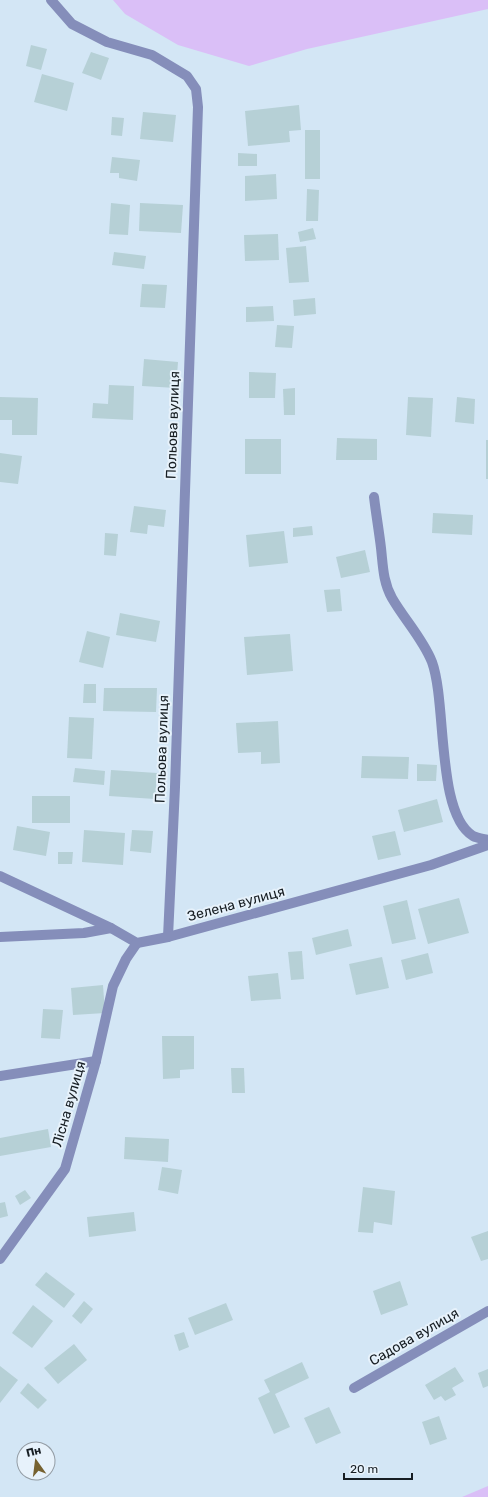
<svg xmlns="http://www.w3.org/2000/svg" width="488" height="1497" font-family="Rubik,sans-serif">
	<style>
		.green { fill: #dabff7 }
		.building { fill: #b6d0d6 }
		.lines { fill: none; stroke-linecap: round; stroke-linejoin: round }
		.service { stroke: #858eba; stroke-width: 10 }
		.minor { stroke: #858eba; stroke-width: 10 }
		.labels { text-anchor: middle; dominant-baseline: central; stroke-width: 4; stroke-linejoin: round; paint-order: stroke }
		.street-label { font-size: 14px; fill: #171e23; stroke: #e7f2fb }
	</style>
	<rect width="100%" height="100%" fill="#d3e6f5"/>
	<!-- green -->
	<g class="green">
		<path d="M113,0H488V9L307,49L249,66L178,45L125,14Z"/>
		<path d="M488,1486V1497H462Z"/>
	</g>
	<!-- building -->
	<g class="building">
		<path d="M31,45L47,49L41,70L26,66Z"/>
		<path d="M91,52L109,58L101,80L82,73Z"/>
		<path d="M42,74L74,83L67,111L34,102Z"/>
		<path d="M299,105L301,130L289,131L290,142L248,146L245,111Z"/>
		<path d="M143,112L176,115L173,142L140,139Z"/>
		<path d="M112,117L124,118L122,136L111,135Z"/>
		<rect x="305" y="130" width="15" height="49"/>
		<path d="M238,153L257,154V166H238Z"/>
		<path d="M112,157L140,160L137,181L119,178V173H110Z"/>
		<path d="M276,174L277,199L245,201V176Z"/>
		<path d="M307,189L319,190L318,221H306Z"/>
		<path d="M111,203L130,205L128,235L109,234Z"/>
		<path d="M140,203L183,205L181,233L139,231Z"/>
		<path d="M313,228L316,239L300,242L298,232Z"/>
		<path d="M278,234L279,260L245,261L244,235Z"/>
		<path d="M306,246L309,282L289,283L286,248Z"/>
		<path d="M114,252L146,256L144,269L112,265Z"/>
		<path d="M142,284L167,285L165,308L140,307Z"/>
		<path d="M315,298L316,314L294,316L293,300Z"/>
		<path d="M273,306L274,321L246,322V307Z"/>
		<path d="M277,325L294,326L292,348L275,347Z"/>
		<path d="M144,359L178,362L176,388L142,386Z"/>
		<path d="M249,372L276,373L275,398H249Z"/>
		<path d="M109,385L134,386L133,420L92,418L93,403L108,404Z"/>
		<path d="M295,388V415H284L283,389Z"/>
		<path d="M0,397L38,398L37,435H12V420H0Z"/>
		<path d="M408,397L433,398L431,437L406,435Z"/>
		<path d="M457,397L475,399L474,424L455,422Z"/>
		<path d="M337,438L377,439V460H336Z"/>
		<rect x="245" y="439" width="36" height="35"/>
		<rect x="486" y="440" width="2" height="39"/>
		<path d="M0,453L22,456L18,484L0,482Z"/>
		<path d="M134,506L166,510L164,527L148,525L147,534L130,532Z"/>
		<path d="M433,513L473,515L472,535L432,533Z"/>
		<path d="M312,526L313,535L293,537V528Z"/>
		<path d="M284,531L288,563L249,567L246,535Z"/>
		<path d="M105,533L118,534L116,556L104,555Z"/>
		<path d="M365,550L370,572L341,578L336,557Z"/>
		<path d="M340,589L342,611L327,612L324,590Z"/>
		<path d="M120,613L160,621L156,642L116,635Z"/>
		<path d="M87,631L110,637L103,668L79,662Z"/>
		<path d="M290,634L293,671L247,675L244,637Z"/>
		<path d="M84,684H96V703H83Z"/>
		<path d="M104,688H157L156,712L103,711Z"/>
		<path d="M69,717L94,718L92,759L67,758Z"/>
		<path d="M278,721L280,763L261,764V752L238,753L236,723Z"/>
		<path d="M362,756L409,757L408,779L361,778Z"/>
		<path d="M417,764L437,765L436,781H417Z"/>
		<path d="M75,768L105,771L104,785L73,782Z"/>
		<path d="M111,770L157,773L155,799L109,796Z"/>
		<rect x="32" y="796" width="38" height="27"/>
		<path d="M437,799L443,822L404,832L398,810Z"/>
		<path d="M17,826L50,832L46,856L13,850Z"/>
		<path d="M84,830L125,833L123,865L82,862Z"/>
		<path d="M132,830L153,831L151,853L130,851Z"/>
		<path d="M395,831L401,855L378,860L372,836Z"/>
		<path d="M58,852H73L72,864H58Z"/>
		<path d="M459,898L469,933L428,944L418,909Z"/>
		<path d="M407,900L416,939L392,944L383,906Z"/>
		<path d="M348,929L352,946L316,955L312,938Z"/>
		<path d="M302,951L304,979L291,980L288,952Z"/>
		<path d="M428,953L433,973L406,980L401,960Z"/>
		<path d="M382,957L389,988L356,995L349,964Z"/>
		<path d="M278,973L281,999L251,1001L248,976Z"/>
		<path d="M103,985L105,1013L73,1015L71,988Z"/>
		<path d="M43,1009L63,1010L60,1039L41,1038Z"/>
		<path d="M162,1036H194V1069L180,1070V1078L163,1079Z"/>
		<path d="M231,1068H244L245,1093H232Z"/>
		<path d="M48,1129L51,1147L0,1156V1138Z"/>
		<path d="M125,1137L169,1139L168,1162L124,1159Z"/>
		<path d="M162,1167L182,1170L178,1194L158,1190Z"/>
		<path d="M363,1187L395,1191L392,1225L374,1222L373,1233L358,1232Z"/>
		<path d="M25,1190L31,1198L20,1205L15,1196Z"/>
		<path d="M5,1202L8,1216L0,1218V1203Z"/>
		<path d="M134,1212L136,1231L89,1237L87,1217Z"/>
		<path d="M488,1231V1259L481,1261L471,1237Z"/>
		<path d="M46,1272L75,1294L64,1308L35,1285Z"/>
		<path d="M400,1281L408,1305L381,1315L373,1291Z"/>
		<path d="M84,1301L93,1309L81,1324L72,1316Z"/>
		<path d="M226,1303L233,1320L195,1335L188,1318Z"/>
		<path d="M33,1305L53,1321L32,1348L12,1333Z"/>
		<path d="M184,1332L189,1347L179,1351L174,1335Z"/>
		<path d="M74,1344L87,1360L58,1384L44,1368Z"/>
		<path d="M302,1362L309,1378L275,1394L290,1427L274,1434L258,1398L270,1392L264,1380Z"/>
		<path d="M0,1366L18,1380L0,1403Z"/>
		<path d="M455,1367L464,1381L452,1388L456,1395L445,1401L441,1396L434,1400L425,1385Z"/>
		<path d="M488,1369V1386L483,1388L478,1373Z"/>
		<path d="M28,1383L47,1400L38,1409L20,1393Z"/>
		<path d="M329,1407L341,1433L316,1444L304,1418Z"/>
		<path d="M439,1416L447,1439L430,1445L422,1422Z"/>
	</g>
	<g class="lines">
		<!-- service -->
		<path class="service" d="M0,937L84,933L111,928"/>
		<!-- minor -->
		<g class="minor">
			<path d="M51,0L72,24L107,42L152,55L187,76L196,89L198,107L175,787L168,937"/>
			<path d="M374,497C376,514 379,531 381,548C383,566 383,582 392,598C404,619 423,639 432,662C447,703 436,814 473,836C477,838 484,839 488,840"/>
			<path d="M0,876L111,928L137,943L168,937L431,865L488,845"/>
			<path d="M0,1076L96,1061"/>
			<path d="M0,1259L65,1169L96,1061L113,986L126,959L137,943"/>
			<path d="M354,1388L488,1311"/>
		</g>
	</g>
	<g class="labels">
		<!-- street labels -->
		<g class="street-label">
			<text transform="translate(173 425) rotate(-88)">Польова вулиця</text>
			<text transform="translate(162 749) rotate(-88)">Польова вулиця</text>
			<text transform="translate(236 904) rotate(-15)">Зелена вулиця</text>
			<text transform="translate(69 1104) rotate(-74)">Лісна вулиця</text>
			<text transform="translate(414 1337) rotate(-30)">Садова вулиця</text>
		</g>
	</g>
	<!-- north arrow -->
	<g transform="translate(36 1461) rotate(346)"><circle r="19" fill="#e7f2fb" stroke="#949da5"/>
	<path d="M0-3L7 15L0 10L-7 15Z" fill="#766231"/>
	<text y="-6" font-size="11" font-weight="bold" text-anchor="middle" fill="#171e23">Пн</text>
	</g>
	<!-- scale -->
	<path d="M344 1473v6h68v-6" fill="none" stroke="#171e23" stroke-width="2"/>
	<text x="350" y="1473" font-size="12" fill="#171e23" stroke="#e7f2fb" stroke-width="3" paint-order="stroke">20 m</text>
</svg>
